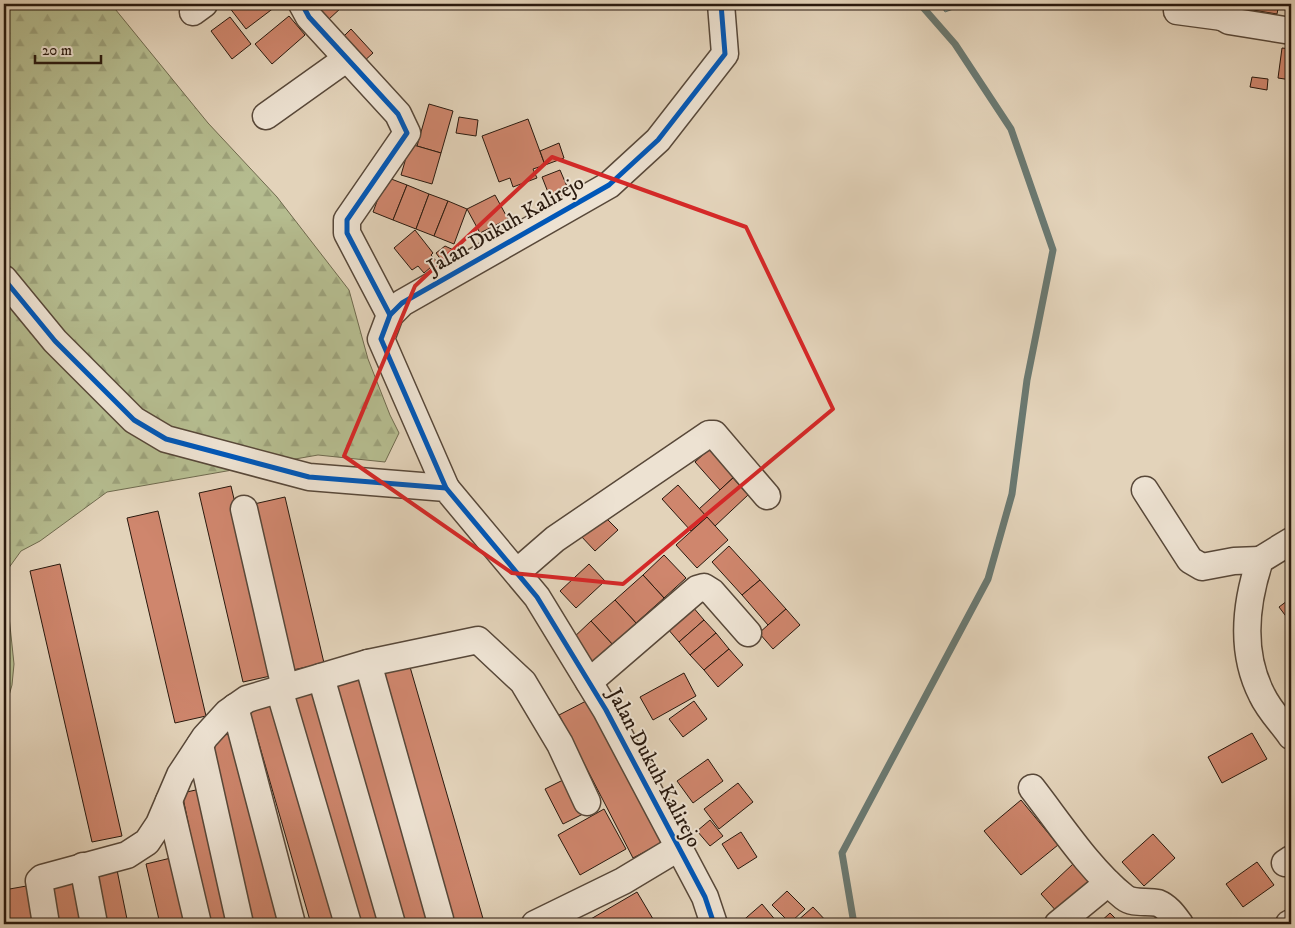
<svg xmlns="http://www.w3.org/2000/svg" width="1295" height="928" font-family="'IM FELL DW Pica',serif">
	<style>
		.forest { fill: url(#forest-firs); stroke: #6f6a4e }
		.water { fill: url(#water-rules); stroke: #6a7870 }
		.lines { fill: none; stroke-linecap: round; stroke-linejoin: round }
		.stream { stroke: #6a7870; stroke-width: 7 }
		.building { fill: #cf866d; stroke: #29190e }
		.minor-casing { stroke: #584839; stroke-width: 29 }
		.minor { stroke: #ede2d2; stroke-width: 26 }
		.cycleway-casing { stroke: #ede2d2; stroke-width: 8 }
		.cycleway { stroke: #0057b8; stroke-width: 5 }
		.marked { fill: none; stroke: #d62828; stroke-width: 4; stroke-linejoin: round }
		.labels { text-anchor: middle; dominant-baseline: central; stroke-width: 4; stroke-linejoin: round; paint-order: stroke }
		.street-label { font-size: 21px; fill: #29190e; stroke: #ede2d2 }
	</style>
	<defs>
		<pattern id="forest-firs" width="22" height="20" patternUnits="userSpaceOnUse" patternTransform="scale(1.25)"><rect width="22" height="20" fill="#b5bc8f"/><path d="M5 1l3.5 6h-7zM16 11l3.5 6h-7z" fill="#9ca17a"/></pattern>
		<pattern id="water-rules" width="6" height="5" patternUnits="userSpaceOnUse" patternTransform="scale(1.25)"><rect width="6" height="5" fill="#95b7b2"/><path d="M0 2.5h6" fill="none" stroke="#7a948f"/></pattern>
	</defs>
	<rect width="100%" height="100%" fill="#e3d3ba"/>
	<filter id="stains"><feTurbulence type="fractalNoise" baseFrequency=".004" numOctaves="4"/><feColorMatrix values="0 0 0 0 .2 0 0 0 0 .09 0 0 0 0 .02 0 0 0 .5 -.17"/></filter>
	<radialGradient id="worn" r=".72"><stop offset=".6" stop-color="#630" stop-opacity="0"/><stop offset="1" stop-color="#630" stop-opacity=".3"/></radialGradient>
	<!-- forest -->
	<path class="forest" d="M4,4H111L208,123L277,197L349,290L368,359L390,415L399,433L385,462L318,455L107,492L40,541L21,551L8,569L6,588L14,664L12,685L4,713Z"/>
	<!-- water -->
	<path class="water" d="M940,4H967L945,12Z"/>
	<g class="lines">
		<!-- stream -->
		<path class="stream" d="M854,924L842,853L988,579L1012,494L1027,380L1053,250L1011,129L955,44L920,4"/>
	</g>
	<!-- building -->
	<g class="building">
		<path d="M233,4H279L246,29L229,7Z"/>
		<path d="M327,4H338L342,7L328,20L320,10Z"/>
		<path d="M1248,4H1279L1277,14L1247,9Z"/>
		<path d="M289,16L305,35L272,64L255,44Z"/>
		<path d="M230,17L251,44L232,59L211,31Z"/>
		<path d="M351,29L373,53L362,63L341,39Z"/>
		<path d="M1282,48L1291,49V80L1278,78Z"/>
		<path d="M1252,77L1268,79L1267,90L1250,87Z"/>
		<path d="M429,104L453,111L441,153L417,146Z"/>
		<path d="M459,117L478,120L476,136L456,133Z"/>
		<path d="M528,119L545,165L533,169L537,178L513,187L510,178L499,182L482,136Z"/>
		<path d="M559,143L564,158L545,165L540,151Z"/>
		<path d="M410,144L441,153L432,184L401,175Z"/>
		<path d="M560,170L572,198L553,205L542,177Z"/>
		<path d="M386,177L407,185L393,220L373,212Z"/>
		<path d="M407,185L429,194L416,229L393,220Z"/>
		<path d="M429,194L448,201L434,236L416,229Z"/>
		<path d="M495,195L508,219L480,233L467,209Z"/>
		<path d="M448,201L467,209L454,244L434,236Z"/>
		<path d="M415,230L433,253L431,255L437,262L424,273L418,266L412,270L394,248Z"/>
		<path d="M445,246L460,253L444,264L436,253Z"/>
		<path d="M715,444L740,471L720,490L695,462Z"/>
		<path d="M733,478L748,495L715,526L699,509Z"/>
		<path d="M678,485L707,517L691,531L662,499Z"/>
		<path d="M231,486L275,675L243,682L199,493Z"/>
		<path d="M285,497L324,663L293,670L254,504Z"/>
		<path d="M158,511L206,716L175,723L127,518Z"/>
		<path d="M602,514L618,530L595,551L580,535Z"/>
		<path d="M707,517L728,540L697,568L676,545Z"/>
		<path d="M729,546L760,580L742,595L712,562Z"/>
		<path d="M664,555L686,578L664,598L643,575Z"/>
		<path d="M60,564L122,836L92,842L30,571Z"/>
		<path d="M589,564L605,581L576,608L560,591Z"/>
		<path d="M643,575L664,598L636,623L615,600Z"/>
		<path d="M760,580L786,609L768,625L742,595Z"/>
		<path d="M1291,598V623L1279,607Z"/>
		<path d="M615,600L636,623L613,645L591,621Z"/>
		<path d="M692,606L704,620L679,642L667,628Z"/>
		<path d="M786,609L800,625L773,649L759,633Z"/>
		<path d="M704,620L716,633L690,655L679,642Z"/>
		<path d="M591,621L613,645L592,663L571,640Z"/>
		<path d="M716,633L729,649L704,670L690,655Z"/>
		<path d="M729,649L743,665L718,687L704,670Z"/>
		<path d="M408,660L484,922L477,924H453L379,668Z"/>
		<path d="M684,673L696,696L653,720L640,697Z"/>
		<path d="M365,677L436,924H405L336,685Z"/>
		<path d="M319,687L388,924H357L291,695Z"/>
		<path d="M588,700L663,842L633,858L559,715Z"/>
		<path d="M277,701L342,924H311L249,709Z"/>
		<path d="M694,701L707,719L683,737L669,719Z"/>
		<path d="M238,732L281,924H252L211,738Z"/>
		<path d="M1252,733L1267,759L1222,783L1208,757Z"/>
		<path d="M708,759L723,781L693,803L677,781Z"/>
		<path d="M565,779L583,814L563,824L545,789Z"/>
		<path d="M738,783L753,802L719,829L704,809Z"/>
		<path d="M205,788L232,924H209L182,793Z"/>
		<path d="M1021,800L1058,845L1021,875L984,831Z"/>
		<path d="M604,809L626,849L580,875L558,835Z"/>
		<path d="M710,820L723,836L710,846L697,831Z"/>
		<path d="M741,832L757,857L738,869L722,844Z"/>
		<path d="M1153,834L1175,858L1144,886L1122,862Z"/>
		<path d="M175,857L190,924H160L146,864Z"/>
		<path d="M1257,862L1274,885L1243,907L1226,884Z"/>
		<path d="M1073,864L1090,883L1058,913L1041,894Z"/>
		<path d="M117,870L128,924H105L95,875Z"/>
		<path d="M79,876L88,924H57L49,881Z"/>
		<path d="M32,885L39,924H9L4,890Z"/>
		<path d="M787,891L805,909L790,923L772,905Z"/>
		<path d="M637,892L656,924H585L584,923Z"/>
		<path d="M762,904L777,922L774,924H739Z"/>
		<path d="M813,907L829,924H798L796,922Z"/>
		<path d="M1110,913L1121,924H1098Z"/>
	</g>
	<g class="lines">
		<defs>
			<g id="minor">
				<path d="M302,4L309,17L398,114L407,133L347,220V233L390,315"/>
				<path d="M1223,4L1222,17L1229,21L1291,31"/>
				<path d="M1177,11L1222,17"/>
				<path d="M193,12L204,4"/>
				<path d="M266,116L346,59"/>
				<path d="M4,279L55,341L134,420L166,439L309,477L446,488L537,597L606,710L705,897L714,924"/>
				<path d="M446,488L381,339L390,315L402,303L609,185L658,140L725,54L721,4"/>
				<path d="M1145,490L1190,560L1202,567L1234,561L1260,560"/>
				<path d="M244,509L285,688"/>
				<path d="M1291,541L1260,560C1245,605 1240,652 1262,695C1269,710 1282,723 1291,736"/>
				<path d="M517,572L555,539L709,434H714L767,496"/>
				<path d="M368,663L440,919"/>
				<path d="M321,677L392,924"/>
				<path d="M589,682L697,589L704,587L712,592L748,633"/>
				<path d="M279,689L348,924"/>
				<path d="M235,707L292,924"/>
				<path d="M200,745L240,924"/>
				<path d="M1032,788C1060,824 1089,869 1124,897C1134,905 1147,900 1158,903C1168,907 1174,916 1180,924"/>
				<path d="M169,801L198,924"/>
				<path d="M1285,863L1291,859"/>
				<path d="M83,866L94,924"/>
				<path d="M46,924L39,881L42,878L127,855L147,842L159,824L180,775L205,737L227,713L247,699L368,663L478,640L523,682L560,744L587,802"/>
				<path d="M535,924L623,881L678,848"/>
				<path d="M1058,924L1108,883"/>
				<path d="M1289,924L1291,923"/>
			</g>
		</defs>
		<!-- minor casing -->
		<use href="#minor" class="minor-casing"/>
		<!-- minor -->
		<use href="#minor" class="minor"/>
		<defs>
			<g id="cycleway">
				<path d="M302,4L309,17L398,114L407,133L347,220V233L390,315"/>
				<path d="M4,279L55,341L134,420L166,439L309,477L446,488L537,597L606,710L705,897L714,924"/>
				<path d="M446,488L381,339L390,315L402,303L609,185L658,140L725,54L721,4"/>
			</g>
		</defs>
		<!-- cycleway casing -->
		<use href="#cycleway" class="cycleway-casing"/>
		<!-- cycleway -->
		<use href="#cycleway" class="cycleway"/>
	</g>
	<!-- marked area -->
	<path class="marked" d="M552,157L746,227L833,409L623,584L512,573L344,456L415,286Z"/>
	<g class="labels">
		<!-- street labels -->
		<g class="street-label">
			<text transform="translate(506 225) rotate(-30)">Jalan Dukuh Kalirejo</text>
			<text transform="translate(654 768) rotate(62)">Jalan Dukuh Kalirejo</text>
		</g>
	</g>
	<!-- margin -->
	<rect width="1295" height="928" fill="none" stroke="#e3d3ba" stroke-width="20"/>
	<rect x="5" y="5" width="1285" height="918" fill="none" stroke="#29190e" stroke-width="2.5"/>
	<rect x="10" y="10" width="1275" height="908" fill="none" stroke="#29190e"/>
	<!-- scale -->
	<path d="M35 55v8h66v-8" fill="none" stroke="#29190e" stroke-width="2.5"/>
	<text x="42" y="55" font-size="15" fill="#29190e" stroke="#ede2d2" stroke-width="4" paint-order="stroke">20 m</text>
	<rect width="100%" height="100%" filter="url(#stains)"/>
	<rect width="100%" height="100%" fill="url(#worn)"/>
</svg>
